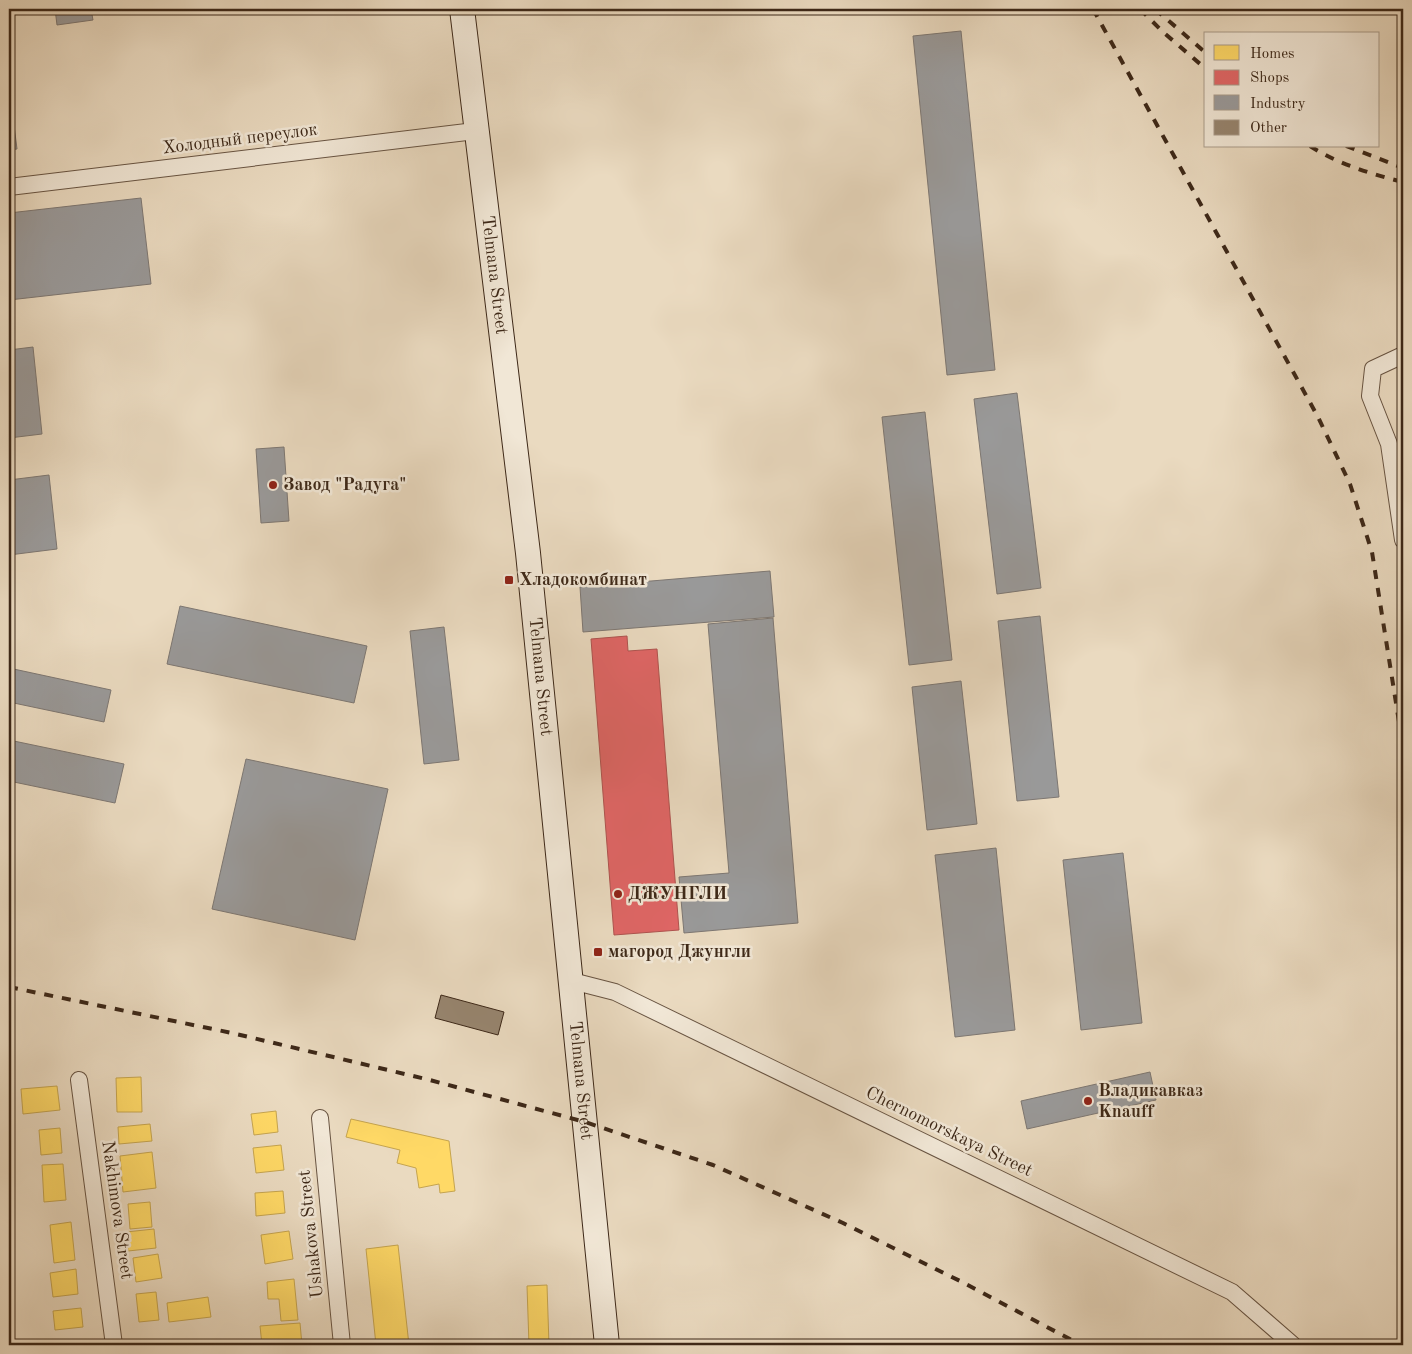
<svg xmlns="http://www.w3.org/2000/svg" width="1412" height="1354" font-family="'Old Standard TT',serif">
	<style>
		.homes { fill: #ffd966; stroke: #c5a44f }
		.shops { fill: #e06666; stroke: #af534f }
		.industry { fill: #999; stroke: #7d7772 }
		.building { fill: #97856f; stroke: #3d2818 }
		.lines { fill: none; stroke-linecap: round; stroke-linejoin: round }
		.street-casing { stroke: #685442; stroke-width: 18 }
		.secondary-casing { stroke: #3d2818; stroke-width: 26 }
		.street { stroke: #f1e7d6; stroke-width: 16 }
		.secondary { stroke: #f1e7d6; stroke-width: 24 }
		.rail { stroke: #3d2818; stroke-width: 4; stroke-dasharray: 9 9; stroke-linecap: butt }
		.poi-dot { fill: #8f2418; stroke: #f1e7d6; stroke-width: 2 }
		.labels { text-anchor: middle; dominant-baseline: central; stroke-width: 5; stroke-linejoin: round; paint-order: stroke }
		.street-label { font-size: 18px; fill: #3d2818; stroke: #f1e7d6 }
		.poi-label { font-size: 18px; font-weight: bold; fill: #3d2818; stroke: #f1e7d6; text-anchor: start }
	</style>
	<rect width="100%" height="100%" fill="#eadac0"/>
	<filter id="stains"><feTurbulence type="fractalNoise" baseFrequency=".004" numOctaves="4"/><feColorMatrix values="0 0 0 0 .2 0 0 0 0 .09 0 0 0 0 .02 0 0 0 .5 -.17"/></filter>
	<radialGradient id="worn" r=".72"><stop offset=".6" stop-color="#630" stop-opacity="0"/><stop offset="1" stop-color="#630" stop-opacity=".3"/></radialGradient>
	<!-- homes -->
	<g class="homes">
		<path d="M141,1077L142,1112H117L116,1078Z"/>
		<path d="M57,1086L60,1110L23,1114L21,1089Z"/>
		<path d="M276,1111L278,1132L254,1135L251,1114Z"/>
		<path d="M351,1119L449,1141L455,1191L440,1193L439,1184L419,1188L416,1168L397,1163L400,1150L346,1137Z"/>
		<path d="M150,1124L152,1141L119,1144L118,1127Z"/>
		<path d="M60,1128L62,1153L41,1155L39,1130Z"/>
		<path d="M281,1145L284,1170L256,1173L253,1148Z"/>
		<path d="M152,1152L156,1188L123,1192L120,1156Z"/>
		<path d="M63,1164L66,1200L44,1202L42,1165Z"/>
		<path d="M283,1191L285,1213L256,1216L255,1193Z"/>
		<path d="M150,1202L152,1227L130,1229L128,1204Z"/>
		<path d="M71,1222L75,1260L54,1263L50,1225Z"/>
		<path d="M154,1229L156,1248L128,1251L126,1232Z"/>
		<path d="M289,1231L293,1259L265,1264L261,1235Z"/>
		<path d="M398,1245L409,1345H376L366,1249Z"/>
		<path d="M158,1254L162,1278L136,1282L133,1258Z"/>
		<path d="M76,1269L78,1294L53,1297L50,1273Z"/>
		<path d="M294,1279L298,1320L281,1321L279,1299H268L267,1282Z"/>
		<path d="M547,1285L549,1345H529L527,1286Z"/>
		<path d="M156,1292L159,1320L139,1322L136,1294Z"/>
		<path d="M208,1297L211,1317L169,1322L167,1303Z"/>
		<path d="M81,1308L83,1327L55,1330L53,1311Z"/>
		<path d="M300,1323L302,1345H262L260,1326Z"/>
		<path d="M172,1341V1345H139V1344Z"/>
	</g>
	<!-- shops -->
	<path class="shops" d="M627,636L628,651L657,649L679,930L614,935L591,639Z"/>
	<!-- industry -->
	<g class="industry">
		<path d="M55,9H91L93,20L57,25Z"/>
		<path d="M961,31L995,370L947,375L913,36Z"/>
		<path d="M9,86L17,149L9,150Z"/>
		<path d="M141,198L151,284L9,300V213Z"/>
		<path d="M33,347L42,434L9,438V350Z"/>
		<path d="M1017,393L1041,588L997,594L974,399Z"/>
		<path d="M925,412L952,660L909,665L882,417Z"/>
		<path d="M284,447L289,521L261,523L256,449Z"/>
		<path d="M49,475L57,549L9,555V480Z"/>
		<path d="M770,571L774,617L583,632L580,587Z"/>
		<path d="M180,606L367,646L354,703L167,664Z"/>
		<path d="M1040,616L1059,797L1017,801L998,621Z"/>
		<path d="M773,618L798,923L684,933L679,877L729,873L708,624Z"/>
		<path d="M444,627L459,760L424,764L410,631Z"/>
		<path d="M9,668L111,690L104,722L9,702Z"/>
		<path d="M961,681L977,824L927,830L912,687Z"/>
		<path d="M9,740L124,764L115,803L9,781Z"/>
		<path d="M246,759L388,789L355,940L212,909Z"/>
		<path d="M996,848L1015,1030L955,1037L935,855Z"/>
		<path d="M1123,853L1142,1023L1081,1030L1063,860Z"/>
		<path d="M1150,1072L1156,1100L1027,1129L1021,1101Z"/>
	</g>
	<!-- building -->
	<path class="building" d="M441,995L504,1012L498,1035L435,1018Z"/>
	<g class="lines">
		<defs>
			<g id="street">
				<path d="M9,187L475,131"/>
				<path d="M1403,355L1373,369L1370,396L1389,444L1403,540"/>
				<path d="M572,981L615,992L1232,1292L1293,1345"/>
				<path d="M79,1080L114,1345"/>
				<path d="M320,1118L342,1345"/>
			</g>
			<g id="secondary">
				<path id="s1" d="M462,9L528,553L607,1345"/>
			</g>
		</defs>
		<!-- street casing -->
		<use href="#street" class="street-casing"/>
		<!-- secondary casing -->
		<use href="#secondary" class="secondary-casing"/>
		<!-- street -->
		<use href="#street" class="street"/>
		<!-- secondary -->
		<use href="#secondary" class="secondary"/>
		<!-- rail -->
		<g class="rail">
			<path d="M1093,9L1318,417L1350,484L1372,552L1403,747"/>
			<path d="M1140,9L1163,32L1206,69"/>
			<path d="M1155,9L1206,53"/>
			<path d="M1310,146C1338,164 1371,174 1403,182"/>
			<path d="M1346,146L1403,168"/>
			<path d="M9,987L232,1033L430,1080L585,1122L713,1165L843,1223L960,1281L1081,1345"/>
		</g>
	</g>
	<!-- markers -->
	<g class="poi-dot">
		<circle cx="273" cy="485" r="5"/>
		<rect x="504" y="575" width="10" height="10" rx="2.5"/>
		<circle cx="618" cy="894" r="5"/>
		<rect x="593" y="947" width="10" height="10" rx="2.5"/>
		<circle cx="1088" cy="1101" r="5"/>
	</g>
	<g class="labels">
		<!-- street labels -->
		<g class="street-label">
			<text transform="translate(240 139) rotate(-7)">Холодный переулок</text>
			<text stroke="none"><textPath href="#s1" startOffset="268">Telmana Street</textPath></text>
			<text stroke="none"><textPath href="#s1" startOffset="672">Telmana Street</textPath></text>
			<text stroke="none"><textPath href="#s1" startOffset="1078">Telmana Street</textPath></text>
			<text transform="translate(949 1132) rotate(26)">Chernomorskaya Street</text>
			<text transform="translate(117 1210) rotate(82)">Nakhimova Street</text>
			<text transform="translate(311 1234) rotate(-96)">Ushakova Street</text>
		</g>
		<!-- poi labels -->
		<g class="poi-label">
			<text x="283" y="485">Завод "Радуга"</text>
			<text x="519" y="580">Хладокомбинат</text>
			<text x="628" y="894">ДЖУНГЛИ</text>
			<text x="608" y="952">магород Джунгли</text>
			<text x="1098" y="1091">Владикавказ<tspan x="1098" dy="21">Knauff</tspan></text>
		</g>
	</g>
	<!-- margin -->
	<rect width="1412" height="1354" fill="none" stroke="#eadac0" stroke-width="30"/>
	<rect x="10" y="10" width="1392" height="1334" fill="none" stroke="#3d2818" stroke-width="2.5"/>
	<rect x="15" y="15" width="1382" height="1324" fill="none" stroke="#3d2818"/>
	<!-- legend -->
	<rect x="1204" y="32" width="175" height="115" fill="#f1e7d6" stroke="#a99b8a"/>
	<rect x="1214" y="45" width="25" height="15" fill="#ffd966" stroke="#a99b8a"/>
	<text x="1250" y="58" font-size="15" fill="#3d2818">Homes</text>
	<rect x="1214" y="70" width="25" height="15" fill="#e06666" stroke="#a99b8a"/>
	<text x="1250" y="82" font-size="15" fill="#3d2818">Shops</text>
	<rect x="1214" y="95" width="25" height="15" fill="#999999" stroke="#a99b8a"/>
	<text x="1250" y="108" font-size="15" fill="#3d2818">Industry</text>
	<rect x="1214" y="120" width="25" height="15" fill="#97856f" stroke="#a99b8a"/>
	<text x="1250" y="132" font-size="15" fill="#3d2818">Other</text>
	<rect width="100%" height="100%" filter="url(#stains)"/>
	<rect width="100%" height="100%" fill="url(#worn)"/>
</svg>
